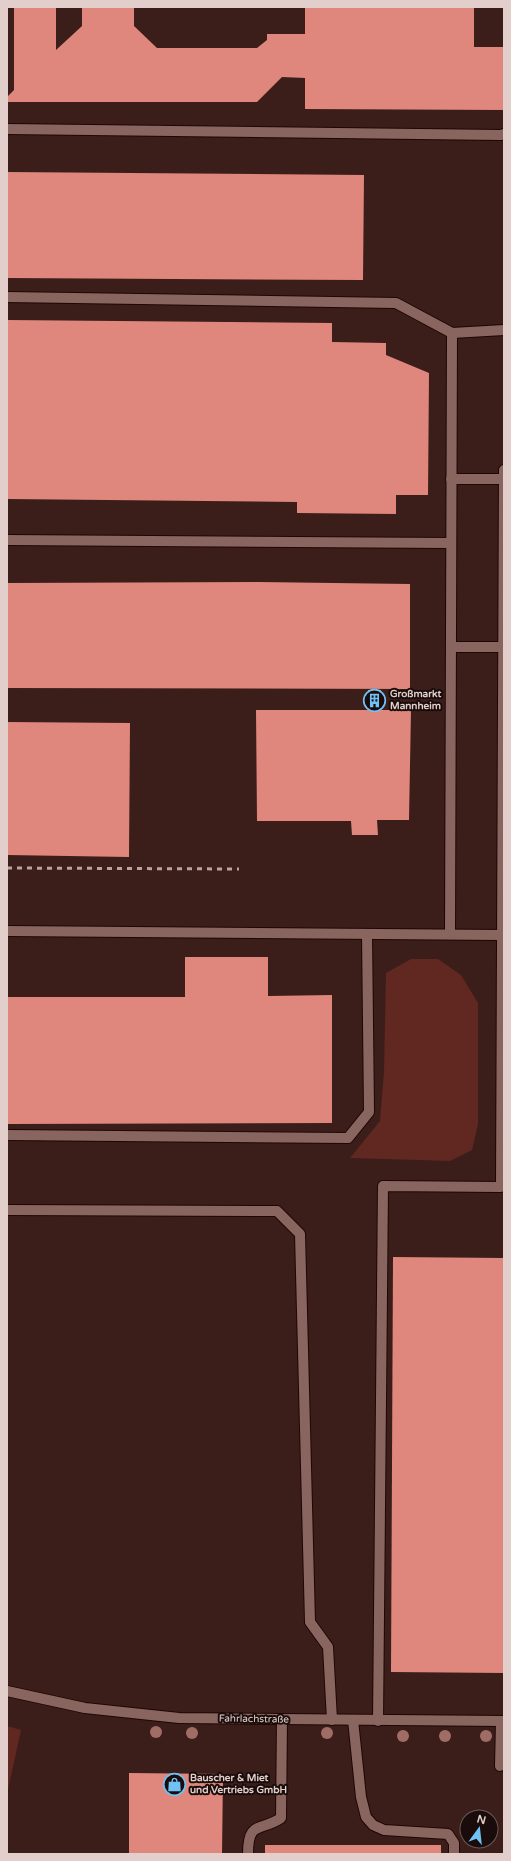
<svg xmlns="http://www.w3.org/2000/svg" width="511" height="1861" font-family="'Varela Round',sans-serif">
	<style>
		.green { fill: #612721 }
		.building { fill: #df877c }
		.lines { fill: none; stroke-linecap: round; stroke-linejoin: round }
		.service-casing { stroke: #200605; stroke-width: 12 }
		.minor-casing { stroke: #200605; stroke-width: 12 }
		.service { stroke: #896560; stroke-width: 10 }
		.minor { stroke: #896560; stroke-width: 10 }
		.rail { stroke: #bba4a0; stroke-width: 3; stroke-dasharray: 5 5; stroke-linecap: butt }
		.tree { fill: #a06d66 }
		.labels { text-anchor: middle; dominant-baseline: central; stroke-width: 4; stroke-linejoin: round; paint-order: stroke }
		.poi-label { font-size: 10px; font-weight: bold; fill: #e2ceca; stroke: #190c0a; text-anchor: start }
		.street-label { font-size: 10px; fill: #e2ceca; stroke: #190c0a }
	</style>
	<rect width="100%" height="100%" fill="#3b1e1a"/>
	<!-- green -->
	<g class="green">
		<path d="M411,959H438L461,975L478,1003V1124L472,1150L450,1161L350,1158L380,1121L384,1071L386,973Z"/>
		<path d="M7,1726L21,1730L7,1794Z"/>
	</g>
	<!-- building -->
	<g class="building">
		<path d="M14,7H56V50L82,26V7H134V26L157,48H257L267,40V34H305V7H474V47H504V110L305,109V78L282,77L257,102H7V97L14,90Z"/>
		<path d="M7,172L364,175L363,280L7,278Z"/>
		<path d="M7,320L332,323V342L386,343V355L429,373L428,495H396V514L297,513V502L7,499Z"/>
		<path d="M258,582L410,584V689L7,688V583Z"/>
		<rect x="368" y="690" width="13" height="19"/>
		<path d="M256,710H411L409,820H377L378,835H352L351,821H257Z"/>
		<path d="M7,722L130,723L129,857L7,855Z"/>
		<path d="M185,957H268V996L332,995V1123L7,1124V997H185Z"/>
		<path d="M393,1257L504,1258V1673L391,1672Z"/>
		<path d="M129,1773L223,1774L222,1854H129Z"/>
		<rect x="265" y="1845" width="176" height="9"/>
	</g>
	<g class="lines">
		<defs>
			<g id="service">
				<path d="M7,129L501,135L504,134"/>
				<path d="M7,297L396,303L452,333L504,330"/>
				<path d="M451,479H504"/>
				<path d="M7,540L451,543"/>
				<path d="M451,647H504"/>
				<path d="M7,931L502,935"/>
				<path d="M450,934L452,333"/>
				<path d="M7,1135L348,1138L369,1112L367,934"/>
				<path d="M7,1210L277,1211L300,1234L310,1622L328,1647L332,1720"/>
				<path d="M353,1720L361,1797L366,1817L373,1825L384,1830L448,1834L454,1843V1854"/>
				<path d="M378,1721L383,1186L501,1187L504,470"/>
				<path d="M500,1766L501,1721"/>
				<path d="M248,1854C248,1820 260,1832 281,1818L282,1720"/>
			</g>
			<path id="minor" d="M7,1691L85,1708L179,1718L504,1721"/>
		</defs>
		<!-- service casing -->
		<use href="#service" class="service-casing"/>
		<!-- minor casing -->
		<use href="#minor" class="minor-casing"/>
		<!-- service -->
		<use href="#service" class="service"/>
		<!-- minor -->
		<use href="#minor" class="minor"/>
		<!-- rail -->
		<path class="rail" d="M7,868L239,869"/>
	</g>
	<!-- trees -->
	<g class="tree">
		<circle cx="156" cy="1732" r="6"/>
		<circle cx="192" cy="1733" r="6"/>
		<circle cx="327" cy="1733" r="6"/>
		<circle cx="403" cy="1736" r="6"/>
		<circle cx="445" cy="1736" r="6"/>
		<circle cx="486" cy="1736" r="6"/>
	</g>
	<!-- icons -->
	<defs>
		<symbol id="building-ring" viewBox="-11 -11 22 22"><circle r="9.5" fill="#190c0a" stroke="#70c1f4" stroke-width="1.5"/><path d="M-4-6H4V6H1V3H-1V6H-4ZM-2.5-4.3h1.7v1.8h-1.7ZM.8-4.3h1.7v1.8H.8ZM-2.5-1h1.7V.8h-1.7ZM.8-1h1.7V.8H.8Z" fill="#70c1f4"/></symbol>
		<symbol id="shop-ring" viewBox="-11 -11 22 22"><circle r="9.5" fill="#190c0a" stroke="#70c1f4" stroke-width="1.5"/><path d="M-5-2.5h2.3a2.7 3.5 0 0 1 5.4 0H5L5.5 6h-11ZM-1.5-2.5h3a1.5 2.3 0 0 0-3 0Z" fill="#70c1f4"/></symbol>
	</defs>
	<g fill-rule="evenodd">
		<use href="#building-ring" x="362" y="688" width="25" height="25"/>
		<use href="#shop-ring" x="162" y="1772" width="25" height="25"/>
	</g>
	<g class="labels">
		<!-- poi labels -->
		<g class="poi-label">
			<text x="390" y="694">Großmarkt<tspan x="390" dy="12">Mannheim</tspan></text>
			<text x="190" y="1778">Bauscher &amp; Miet<tspan x="190" dy="12">und Vertriebs GmbH</tspan></text>
		</g>
		<!-- street labels -->
		<g class="street-label">
			<text transform="translate(254 1719) rotate(1)">Fahrlachstraße</text>
		</g>
	</g>
	<!-- border -->
	<rect width="511" height="1861" fill="none" stroke="#e2ceca" stroke-width="16"/>
	<!-- north arrow -->
	<g transform="translate(479 1829) rotate(15)"><circle r="19" fill="#190c0a" stroke="#695a57"/>
	<path d="M0-3L7 15L0 10L-7 15Z" fill="#70c1f4"/>
	<text y="-6" font-size="11" font-weight="bold" text-anchor="middle" fill="#e2ceca">N</text>
	</g>
</svg>
